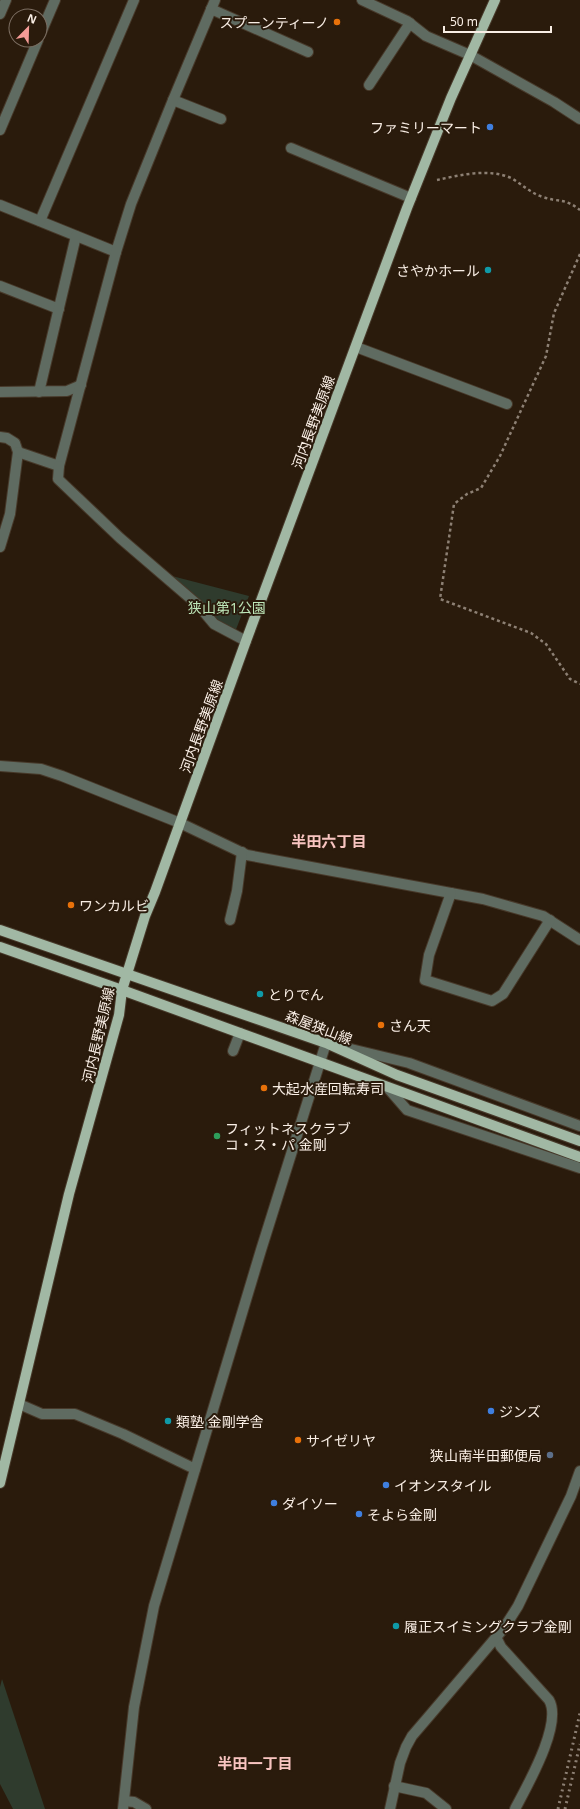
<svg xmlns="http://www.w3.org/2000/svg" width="580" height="1809" font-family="'Noto Sans','Noto Sans JP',sans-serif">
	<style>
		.green { fill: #2f3b2d }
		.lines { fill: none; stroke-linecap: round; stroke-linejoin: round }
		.minor-casing { stroke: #47392a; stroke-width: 12 }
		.major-casing { stroke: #47392a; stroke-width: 12 }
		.path { stroke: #8d8074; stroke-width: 2.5; stroke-dasharray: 3 3; stroke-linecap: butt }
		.minor { stroke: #5f6b61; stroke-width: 10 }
		.major { stroke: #a1b8a4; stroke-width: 10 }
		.rail { stroke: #8c7f73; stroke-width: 3; stroke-dasharray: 2 4; stroke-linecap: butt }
		.food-dot { fill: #e8710a; stroke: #2a1b0c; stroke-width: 1.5 }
		.shop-dot { fill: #3f7fe0; stroke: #2a1b0c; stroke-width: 1.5 }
		.culture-dot { fill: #0f9aa8; stroke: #2a1b0c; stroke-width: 1.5 }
		.leisure-dot { fill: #2e9e5b; stroke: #2a1b0c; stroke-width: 1.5 }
		.service-dot { fill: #5c6f8a; stroke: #2a1b0c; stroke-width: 1.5 }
		.labels { text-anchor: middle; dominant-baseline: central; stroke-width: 4; stroke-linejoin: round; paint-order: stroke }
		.poi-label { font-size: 14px; fill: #f9eee5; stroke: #2a1b0c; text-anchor: start }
		.street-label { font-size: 14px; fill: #f9eee5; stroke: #2a1b0c }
		.park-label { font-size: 14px; fill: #bde6b8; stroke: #2a1b0c }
		.neighbourhood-label { font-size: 15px; font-weight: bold; fill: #f8c4c0; stroke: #2a1b0c }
	</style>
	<rect width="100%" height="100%" fill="#2a1b0c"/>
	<!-- green -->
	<g class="green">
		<path d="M172,576L249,596L235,632L220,623Z"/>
		<path d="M2,1679L45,1809H13L0,1784V1687Z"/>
	</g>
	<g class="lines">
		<defs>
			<g id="minor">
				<path d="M362,0L407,21L426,36L470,55L554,102L580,119"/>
				<path d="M211,9L308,52"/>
				<path d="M0,14L6,0"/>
				<path d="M40,35L55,0"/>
				<path d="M369,85L410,23"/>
				<path d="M173,100L221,119"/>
				<path d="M0,130L38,40"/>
				<path d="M291,148L411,198"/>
				<path d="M0,205L116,252"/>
				<path d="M40,221L134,0"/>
				<path d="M0,286L59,309"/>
				<path d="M356,347L507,404"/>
				<path d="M0,392L67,391L81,385"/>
				<path d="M39,392L76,236"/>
				<path d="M0,437L7,438L15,443L18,452L10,514L0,547"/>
				<path d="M18,452L59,466L116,252L131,204L173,100L215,0"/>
				<path d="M59,466L58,479L120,538L198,605L214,624L246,641"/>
				<path d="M0,766L41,769L62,776L180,823L247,855L483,899L543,916L580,940"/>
				<path d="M451,893L429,955L425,980L492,1001L503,994L550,920"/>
				<path d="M230,920L237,891L242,852"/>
				<path d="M233,1051L240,1033"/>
				<path d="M387,1087L407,1110L580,1168"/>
				<path d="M19,1404L42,1414H75L123,1434L195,1469"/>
				<path d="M496,1637L501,1647L549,1700C563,1724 527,1786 515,1809"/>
				<path d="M394,1786L426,1793L446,1809"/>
				<path d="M124,1801L134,1802L146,1809"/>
				<path d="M123,1809L134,1707L154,1606L261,1250L326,1043L409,1063L580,1126"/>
				<path d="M390,1809L400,1763L406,1747L412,1736L430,1715L504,1628L518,1606L571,1496L580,1471"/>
			</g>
			<g id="major">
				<path d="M0,930L326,1043L397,1075L580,1141"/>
				<path d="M0,947L122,990L580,1157"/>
				<path d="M0,1483L69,1194L119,1015L122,990L145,916L155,892L246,641L407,208L451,98L495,0"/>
			</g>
		</defs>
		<!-- minor casing -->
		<use href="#minor" class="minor-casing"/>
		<!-- major casing -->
		<use href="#major" class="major-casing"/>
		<!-- path -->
		<g class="path">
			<path d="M437,180C460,175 489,168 511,178C522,184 530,193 543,197C560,203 563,197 580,210"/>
			<path d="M580,254L554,313L546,356L500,456L481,488L467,494L454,504L440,599L531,633L546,644L570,679L580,684"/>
		</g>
		<!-- minor -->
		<use href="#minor" class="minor"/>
		<!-- major -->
		<use href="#major" class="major"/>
		<!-- rail -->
		<g class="rail">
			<path d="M558,1809L580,1713"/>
			<path d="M565,1809L580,1744"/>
		</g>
	</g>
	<!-- markers -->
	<g class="food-dot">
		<circle cx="337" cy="22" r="4"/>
		<circle cx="71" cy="905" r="4"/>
		<circle cx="381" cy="1025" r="4"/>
		<circle cx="264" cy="1088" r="4"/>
		<circle cx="298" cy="1440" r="4"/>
	</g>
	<g class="shop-dot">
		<circle cx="490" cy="127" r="4"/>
		<circle cx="491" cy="1411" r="4"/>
		<circle cx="386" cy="1485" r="4"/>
		<circle cx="274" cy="1503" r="4"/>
		<circle cx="359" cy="1514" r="4"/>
	</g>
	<g class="culture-dot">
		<circle cx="488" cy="270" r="4"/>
		<circle cx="260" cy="994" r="4"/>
		<circle cx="168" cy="1421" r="4"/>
		<circle cx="396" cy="1626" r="4"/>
	</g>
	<circle class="leisure-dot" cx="217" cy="1136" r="4"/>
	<circle class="service-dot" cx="550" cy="1455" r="4"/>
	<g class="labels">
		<!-- poi labels -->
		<g class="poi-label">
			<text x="329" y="22" text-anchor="end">スプーンティーノ</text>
			<text x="482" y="127" text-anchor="end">ファミリーマート</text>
			<text x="480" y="270" text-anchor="end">さやかホール</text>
			<text x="79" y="905">ワンカルビ</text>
			<text x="268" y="994">とりでん</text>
			<text x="389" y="1025">さん天</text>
			<text x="272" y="1088">大起水産回転寿司</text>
			<text x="225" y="1128">フィットネスクラブ<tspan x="225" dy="16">コ・ス・パ 金剛</tspan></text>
			<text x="499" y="1411">ジンズ</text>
			<text x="176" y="1421">類塾 金剛学舎</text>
			<text x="306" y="1440">サイゼリヤ</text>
			<text x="542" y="1455" text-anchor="end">狭山南半田郵便局</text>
			<text x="394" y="1485">イオンスタイル</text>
			<text x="282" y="1503">ダイソー</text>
			<text x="367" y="1514">そよら金剛</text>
			<text x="404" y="1626">履正スイミングクラブ金剛</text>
		</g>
		<!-- street labels -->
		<g class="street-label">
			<text transform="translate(313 422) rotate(-70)">河内長野美原線</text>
			<text transform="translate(201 726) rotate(-70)">河内長野美原線</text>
			<text transform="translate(319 1027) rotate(21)">森屋狭山線</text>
			<text transform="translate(98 1035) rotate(-77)">河内長野美原線</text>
		</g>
		<!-- park labels -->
		<g class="park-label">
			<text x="227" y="607">狭山第1公園</text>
		</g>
		<!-- neighbourhood labels -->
		<g class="neighbourhood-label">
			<text x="329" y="841">半田六丁目</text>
			<text x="255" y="1763">半田一丁目</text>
		</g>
	</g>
	<!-- north arrow -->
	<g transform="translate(28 28) rotate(23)"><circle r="19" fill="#2a1b0c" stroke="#7d6f63"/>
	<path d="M0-3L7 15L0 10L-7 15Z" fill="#f59b96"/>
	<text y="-6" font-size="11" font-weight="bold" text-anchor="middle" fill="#f9eee5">N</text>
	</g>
	<!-- scale -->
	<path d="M444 26v6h107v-6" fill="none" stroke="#f9eee5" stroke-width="2"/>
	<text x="450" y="26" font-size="12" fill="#f9eee5" stroke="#2a1b0c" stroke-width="3" paint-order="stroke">50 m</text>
</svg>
